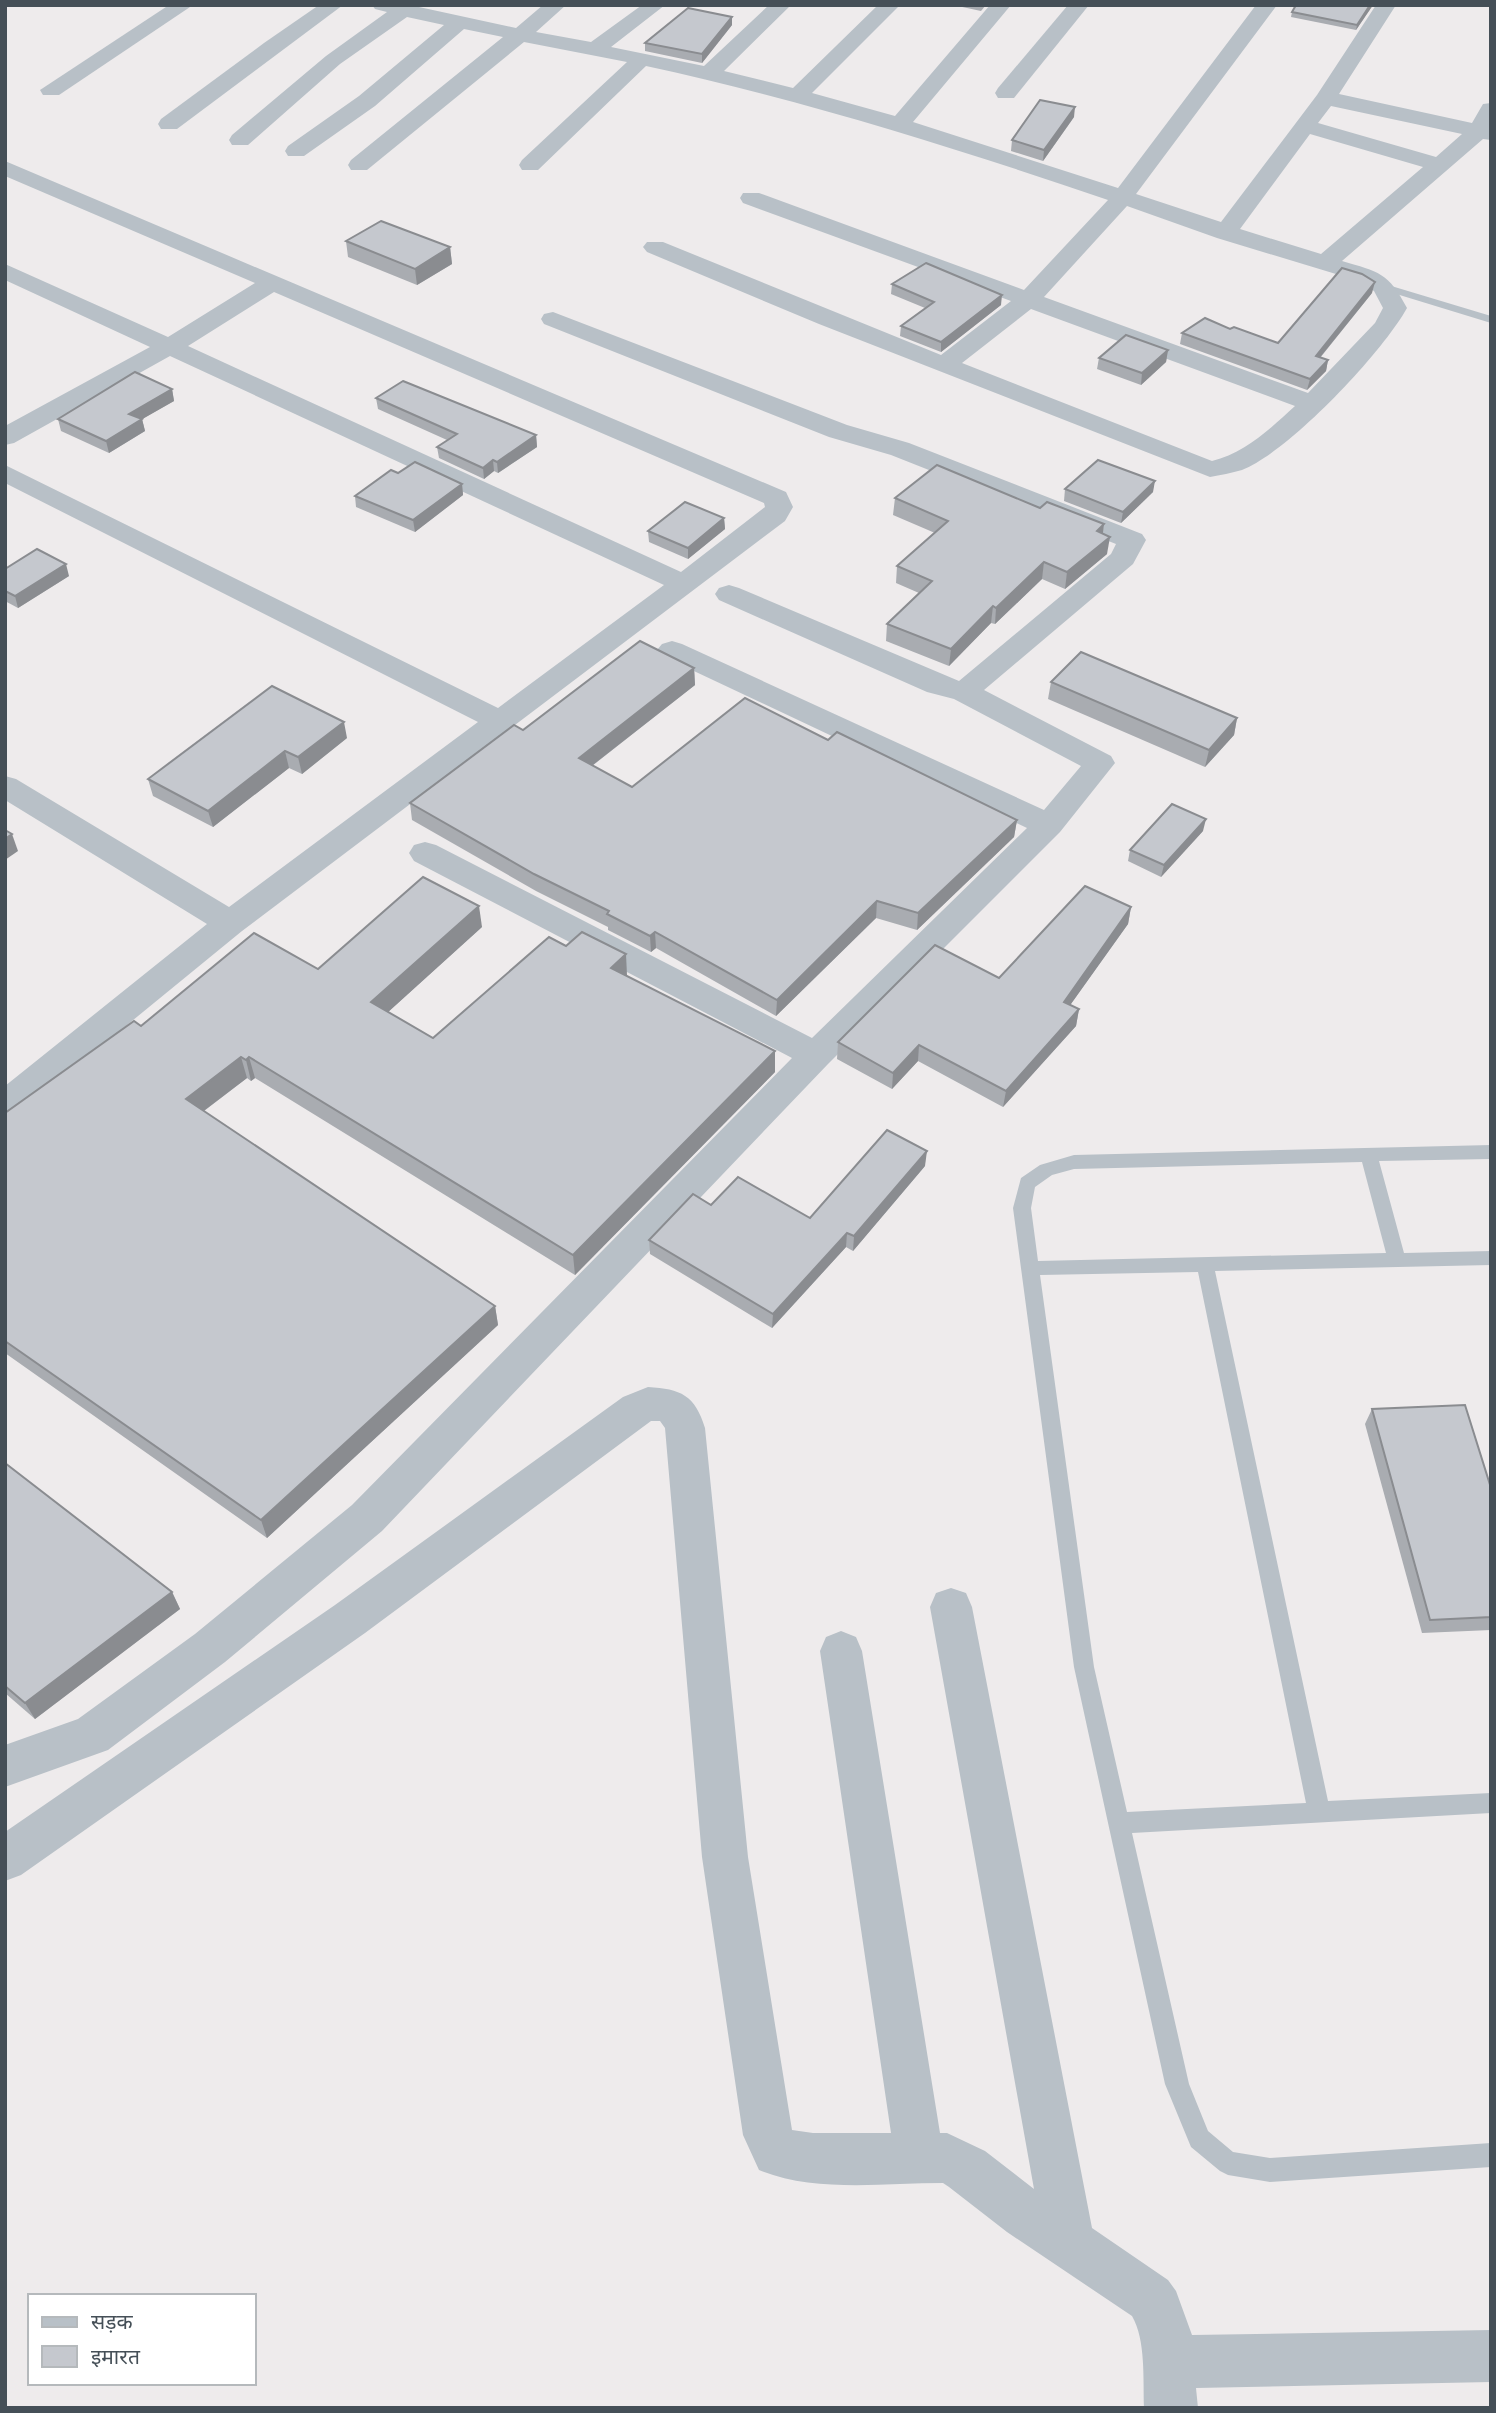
<svg xmlns="http://www.w3.org/2000/svg" width="1496" height="2413" font-family="Raleway,'Noto Sans Devanagari',sans-serif">
	<style>
		.lines { fill: none; stroke-linecap: round; stroke-linejoin: round }
		.service { fill: #b8c0c7; fill-rule: evenodd }
		.minor { fill: #b8c0c7; fill-rule: evenodd }
		.wall { fill: #a9acb1 }
		.shaded-wall { fill: #8a8c90 }
		.building { fill: #c5c8ce; stroke: #8a8c90; stroke-width: 2 }
	</style>
	<rect width="100%" height="100%" fill="#eeebec"/>
	<g class="lines">
		<!-- service -->
		<g class="service">
			<path d="M1380,285H1388L1491,316V323L1380,289Z"/>
			<path d="M1491,1145V1159L1379,1161L1404,1253L1491,1251V1265L1215,1271L1328,1801L1491,1793V1813L1132,1833L1189,2084L1208,2131L1233,2152L1270,2158L1491,2143V2167L1270,2182L1228,2175L1220,2171L1191,2147L1165,2084L1074,1667L1013,1208L1021,1178L1040,1165L1074,1155ZM1362,1162L1386,1253L1038,1261L1031,1208L1035,1187L1052,1175L1074,1169ZM1198,1272L1306,1803L1127,1812L1094,1667L1040,1275Z"/>
		</g>
		<!-- minor -->
		<g class="minor">
			<path d="M169,5H193L59,95H43L40,90Z"/>
			<path d="M319,5H343L177,129H161L158,124L161,119L264,43Z"/>
			<path d="M372,5H421L419,7L516,28L543,5H566L536,32L591,42L642,5H665L611,47L704,66L769,5H791L724,71L793,88L878,5H900L812,93L895,116L990,5H1011L913,122L1118,188L1256,5H1277L1136,194L1221,222L1317,95L1376,5H1396L1339,94L1472,123L1483,104L1491,103V140L1483,139L1342,261C1379,272 1388,272 1407,308C1382,353 1290,451 1242,470C1232,473 1220,475 1210,477L819,324L647,252L643,247L647,242H663L941,355L1011,301L743,203L740,198L743,193H759L1024,290L1108,200C956,148 803,100 646,66L538,170H522L519,165L522,160L627,62L524,42L367,170H351L348,165L351,160L503,37L464,29L375,106L304,156H288L285,151L288,146L359,96L444,25L407,17L340,64L248,145H232L229,140L232,135L326,56L387,12L375,9ZM1331,106L1462,134L1436,157L1318,123ZM1310,134L1423,167L1321,254L1240,229ZM1127,206L1217,238L1359,281L1374,291L1383,308L1375,323L1308,393L1044,297ZM1031,309L1295,406C1271,428 1245,453 1212,461L962,363Z"/>
			<path d="M1068,5H1089L1014,98H998L995,93L998,88Z"/>
			<path d="M5,161L786,492L793,507L785,521L242,931L17,1115L5,1119V1086L207,924L5,800V776L16,779L229,907L478,722L5,483V465L498,708L664,585L170,356L14,443L5,445V426L150,347L5,280V264L168,337L255,283L5,176ZM274,292L764,503L765,507L681,572L188,346Z"/>
			<path d="M553,312L847,425L909,443L1142,534L1146,540L1133,564L984,690L1111,756L1115,763L1060,832L828,1064L382,1531L225,1662L108,1750L5,1787V1745L78,1719L195,1634L352,1505L792,1058L414,861L409,853L414,845L425,842L436,845L812,1038L1027,828L662,656L657,650L662,644L672,641L682,644L1044,810L1081,766L954,699L927,692L719,600L715,594L719,588L729,585L739,588L959,681L1111,554L1116,544L891,455L829,437L544,324L541,319L544,314Z"/>
			<path d="M648,1387C681,1389 695,1395 705,1428L748,1857L792,2130L813,2133H891L820,1651L826,1637L841,1631L856,1637L862,1651L940,2133H947L985,2151L1034,2189L930,1607L936,1593L951,1588L966,1593L972,1607L1092,2228L1168,2280L1176,2291L1192,2335L1491,2330V2382L1196,2388L1198,2408H1144C1143,2380 1146,2340 1132,2316L1007,2232L949,2187L943,2183C883,2183 815,2193 759,2170L743,2135L702,1857L665,1428L660,1421H651L365,1633L21,1875L5,1881V1832L335,1605L623,1397Z"/>
		</g>
	</g>
	<!-- wall -->
	<g class="wall">
		<path d="M953,5H986L981,11Z"/>
		<path d="M1373,5L1356,30L1291,17L1292,12Z"/>
		<path d="M732,17V25L702,63L645,51V43Z"/>
		<path d="M1074,117L1043,161L1011,151L1012,140Z"/>
		<path d="M346,241L450,247L452,264L417,285L348,257Z"/>
		<path d="M892,284L1001,305L941,352L900,336L901,326L925,308L891,294Z"/>
		<path d="M1372,293L1320,358L1328,360L1326,371L1307,390L1180,344L1182,333L1230,329L1278,343Z"/>
		<path d="M1168,350L1166,362L1141,385L1097,369L1099,358Z"/>
		<path d="M172,389L174,401L142,419L145,431L109,453L61,431L58,419Z"/>
		<path d="M376,398L536,435L537,447L498,473L494,471L484,479L439,458L437,447L447,440L378,409Z"/>
		<path d="M398,473L462,484L463,495L415,532L356,507L355,496Z"/>
		<path d="M1065,489L1153,492L1121,523L1064,501Z"/>
		<path d="M895,498L1103,534L1107,554L1065,589L1042,579L995,624L991,623L949,666L886,641L887,624L919,593L896,583L897,566L935,533L893,515Z"/>
		<path d="M724,518L725,529L688,559L649,542L648,531Z"/>
		<path d="M5,569L69,576L18,608L5,601Z"/>
		<path d="M694,668L695,685L592,766L632,787L828,740L1017,820L1014,837L917,930L876,918L776,1016L656,948L651,952L608,930V927L536,891L412,820L410,803L523,730Z"/>
		<path d="M1051,682L1237,718L1234,735L1205,767L1048,699Z"/>
		<path d="M347,738L302,774L289,768L213,827L153,796L148,779Z"/>
		<path d="M1203,831L1161,877L1128,861L1130,850Z"/>
		<path d="M1131,907L1128,924L1070,1005L1079,1009L1076,1026L1003,1107L918,1061L892,1089L837,1059L838,1042L999,978Z"/>
		<path d="M482,927L388,1012L433,1038L566,946L627,975L626,976L775,1051V1072L575,1275L255,1078L251,1081L247,1078L204,1111L495,1306L498,1325L267,1538L5,1353V1113L141,1026L318,969Z"/>
		<path d="M925,1166L853,1251L846,1247L772,1328L650,1254L649,1240L810,1218Z"/>
		<path d="M1372,1409L1491,1488V1630L1422,1633L1365,1424Z"/>
		<path d="M5,1463L172,1592L180,1609L35,1719L5,1693Z"/>
	</g>
	<!-- shaded-wall -->
	<g class="shaded-wall">
		<path d="M1370,5H1373L1356,30L1357,25Z"/>
		<path d="M732,17V25L702,63V54Z"/>
		<path d="M1075,107L1074,117L1043,161L1044,150Z"/>
		<path d="M450,247L452,264L417,285L415,269Z"/>
		<path d="M1375,282L1372,293L1313,366L1316,356Z"/>
		<path d="M1002,295L1001,305L941,352V342Z"/>
		<path d="M1168,350L1166,362L1141,385L1142,373Z"/>
		<path d="M1328,360L1326,371L1307,390L1310,379Z"/>
		<path d="M172,389L174,401L132,425L129,414Z"/>
		<path d="M142,419L145,431L109,453L106,441Z"/>
		<path d="M536,435L537,447L498,473L497,462Z"/>
		<path d="M493,460L494,471L484,479L483,468Z"/>
		<path d="M1155,481L1153,492L1121,523L1123,512Z"/>
		<path d="M462,484L463,495L415,532L413,520Z"/>
		<path d="M724,518L725,529L688,559V548Z"/>
		<path d="M1104,524L1102,541L1097,531Z"/>
		<path d="M1110,537L1107,554L1065,589L1067,572Z"/>
		<path d="M1044,562L1042,579L995,624L996,608Z"/>
		<path d="M66,564L69,576L18,608L15,596Z"/>
		<path d="M993,606L991,623L949,666L951,649Z"/>
		<path d="M694,668L695,685L580,775L579,758Z"/>
		<path d="M1237,718L1234,735L1205,767L1209,750Z"/>
		<path d="M344,722L347,738L302,774L298,757Z"/>
		<path d="M285,751L289,768L213,827L208,811Z"/>
		<path d="M1206,819L1203,831L1161,877L1164,865Z"/>
		<path d="M1017,820L1014,837L917,930L918,913Z"/>
		<path d="M12,834L18,851L5,860V839Z"/>
		<path d="M877,901L876,918L776,1016L777,1000Z"/>
		<path d="M479,906L482,927L376,1023L371,1002Z"/>
		<path d="M1131,907L1128,924L1061,1018L1064,1002Z"/>
		<path d="M655,932L656,948L651,952L650,936Z"/>
		<path d="M626,954L627,975L612,989L611,968Z"/>
		<path d="M1079,1009L1076,1026L1003,1107L1006,1091Z"/>
		<path d="M919,1045L918,1061L892,1089L893,1073Z"/>
		<path d="M775,1051V1072L575,1275L573,1255Z"/>
		<path d="M241,1057L247,1078L193,1119L186,1099Z"/>
		<path d="M249,1057L255,1078L251,1081L246,1060Z"/>
		<path d="M927,1151L925,1166L853,1251L854,1236Z"/>
		<path d="M847,1233L846,1247L772,1328L773,1314Z"/>
		<path d="M495,1306L498,1325L267,1538L261,1520Z"/>
		<path d="M172,1592L180,1609L35,1719L25,1703Z"/>
	</g>
	<!-- building -->
	<g class="building">
		<path d="M1296,5H1370L1357,25L1292,12Z"/>
		<path d="M688,8L732,17L702,54L645,43Z"/>
		<path d="M1040,100L1075,107L1044,150L1012,140Z"/>
		<path d="M381,221L450,247L415,269L346,241Z"/>
		<path d="M926,263L1002,295L941,342L901,326L934,302L892,284Z"/>
		<path d="M1342,268L1362,274L1375,282L1316,356L1328,360L1310,379L1182,333L1205,318L1230,329L1234,327L1278,343Z"/>
		<path d="M1126,335L1168,350L1142,373L1099,358Z"/>
		<path d="M135,372L172,389L129,414L142,419L106,441L58,419Z"/>
		<path d="M403,381L536,435L497,462L493,460L483,468L437,447L457,434L376,398Z"/>
		<path d="M1098,460L1155,481L1123,512L1065,489Z"/>
		<path d="M415,462L462,484L413,520L355,496L391,470L398,473Z"/>
		<path d="M937,465L1040,508L1047,502L1104,524L1097,531L1110,537L1067,572L1044,562L996,608L993,606L951,649L887,624L932,581L897,566L948,521L895,498Z"/>
		<path d="M685,502L724,518L688,548L648,531Z"/>
		<path d="M37,549L66,564L15,596L5,591V569Z"/>
		<path d="M640,641L694,668L579,758L632,787L745,698L828,740L837,732L1017,820L918,913L877,901L777,1000L655,932L650,936L607,914L609,911L534,874L410,803L514,725L523,730Z"/>
		<path d="M1081,652L1237,718L1209,750L1051,682Z"/>
		<path d="M272,686L344,722L298,757L285,751L208,811L148,779Z"/>
		<path d="M1172,804L1206,819L1164,865L1130,850Z"/>
		<path d="M5,830L12,834L5,839Z"/>
		<path d="M423,877L479,906L371,1002L433,1038L549,937L566,946L582,932L626,954L611,968L775,1051L573,1255L249,1057L246,1060L241,1057L186,1099L495,1306L261,1520L5,1341V1113L134,1021L141,1026L254,933L318,969Z"/>
		<path d="M1085,886L1131,907L1064,1002L1079,1009L1006,1091L919,1045L893,1073L838,1042L935,945L999,978Z"/>
		<path d="M887,1130L927,1151L854,1236L847,1233L773,1314L649,1240L693,1194L711,1205L738,1177L810,1218Z"/>
		<path d="M1465,1405L1491,1488V1617L1430,1620L1372,1409Z"/>
		<path d="M5,1463L172,1592L25,1703L5,1686Z"/>
	</g>
	<!-- border -->
	<rect width="1496" height="2413" fill="none" stroke="#454f57" stroke-width="14"/>
	<!-- legend -->
	<rect x="28" y="2294" width="228" height="91" fill="#ffffff" stroke="#b5b9bc" stroke-width="2"/>
	<rect x="42" y="2317" width="35" height="10" fill="#b8c0c7" stroke="#b5b9bc" stroke-width="2"/>
	<text x="91" y="2329" font-size="21" fill="#454f57">सड़क</text>
	<rect x="42" y="2346" width="35" height="21" fill="#c5c8ce" stroke="#b5b9bc" stroke-width="2"/>
	<text x="91" y="2364" font-size="21" fill="#454f57">इमारत</text>
</svg>
